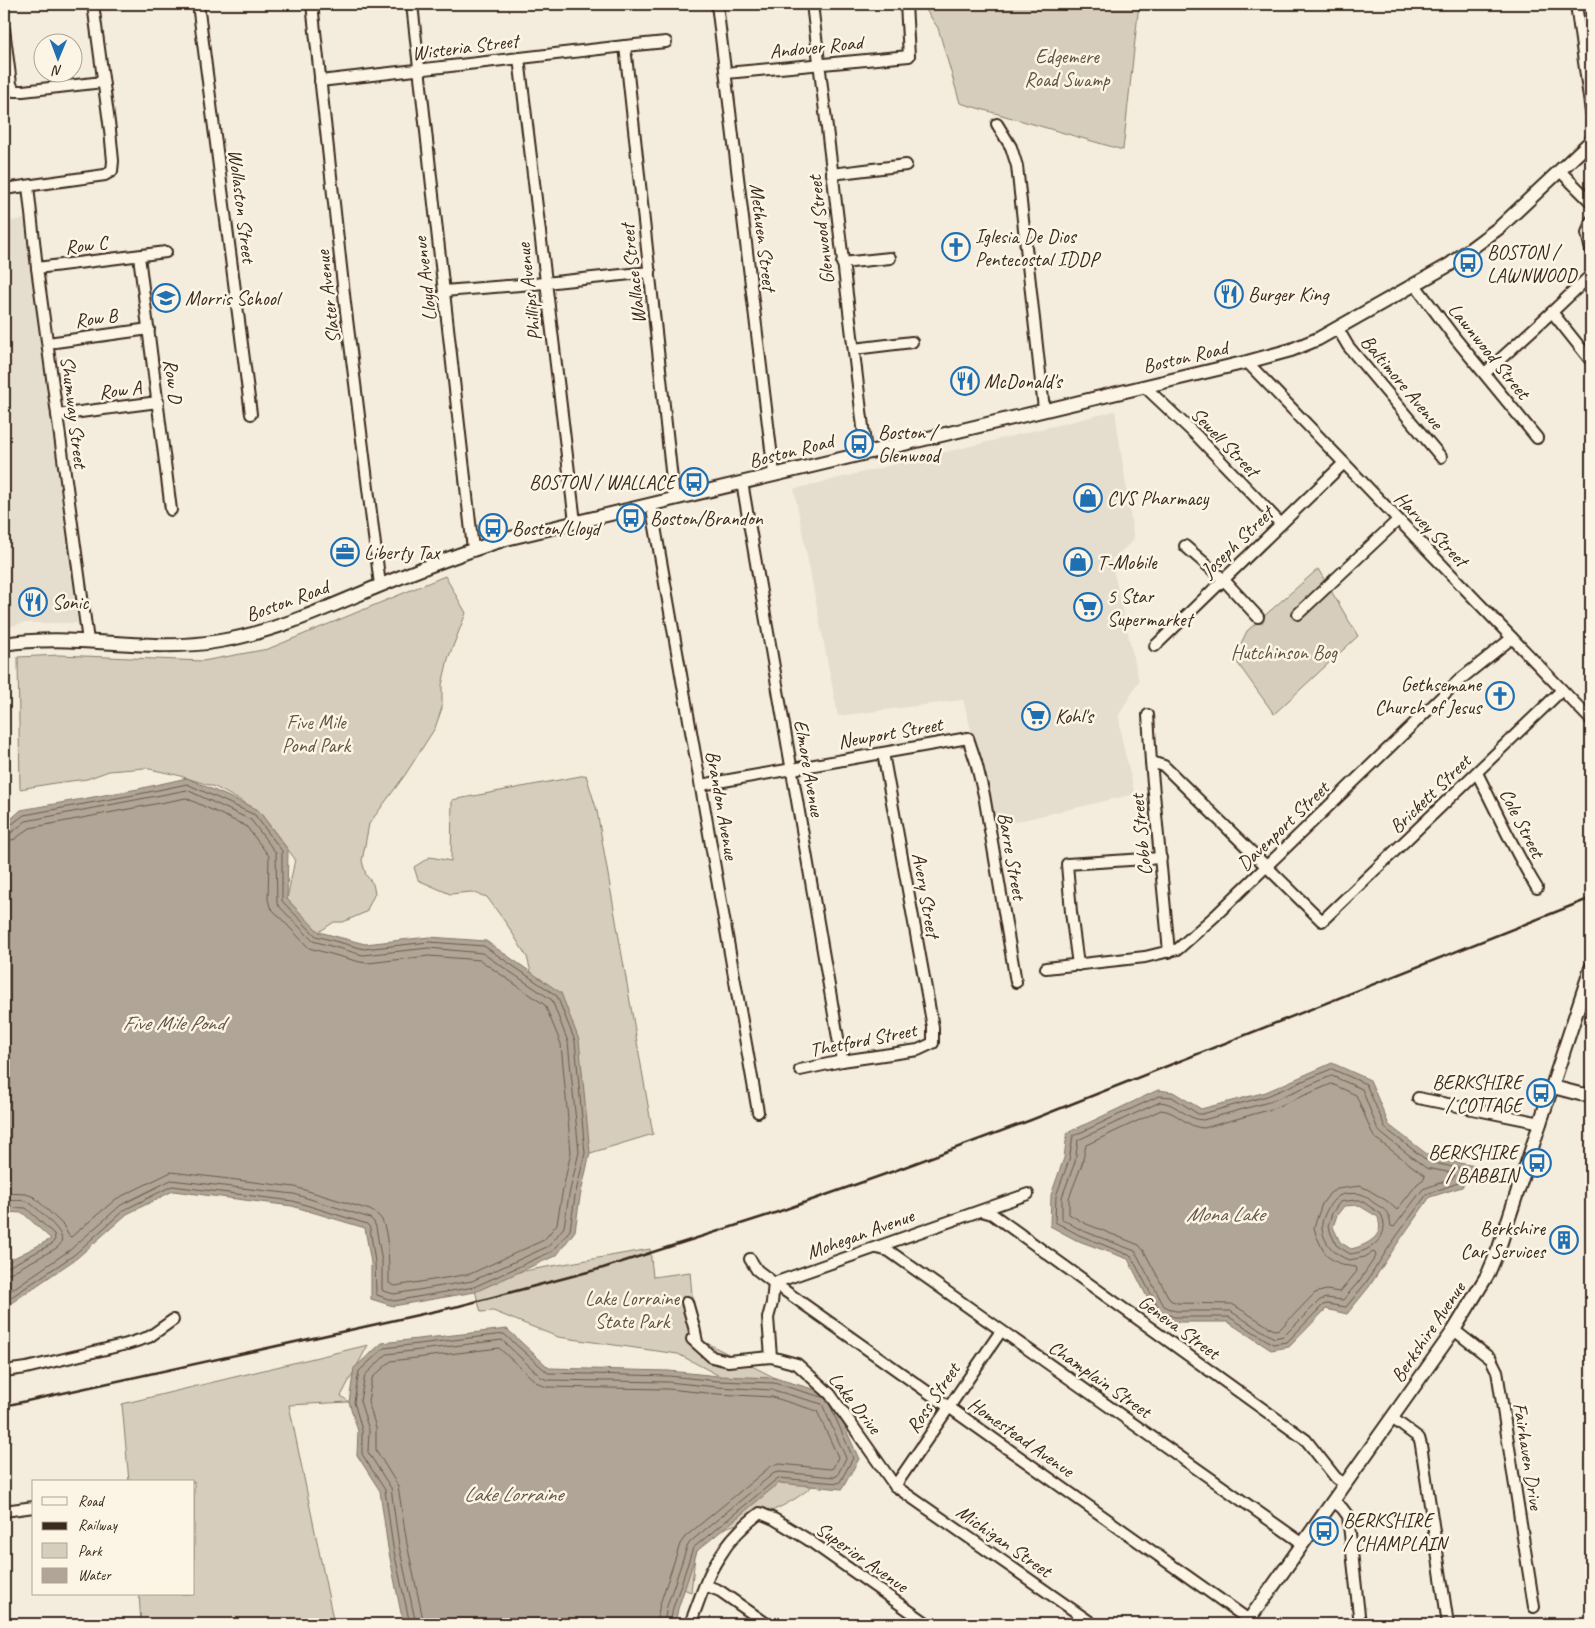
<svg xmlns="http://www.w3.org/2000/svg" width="1595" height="1628" font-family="Caveat,sans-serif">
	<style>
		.built { fill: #e5ddce }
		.green { fill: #d6cdbd; stroke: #887c6e }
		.water { fill: #b0a596; stroke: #817466; fill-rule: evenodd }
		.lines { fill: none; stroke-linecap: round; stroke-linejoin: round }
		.shore { stroke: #6a5b4e; stroke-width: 1 }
		.minor-casing { stroke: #3b2a1e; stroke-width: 14 }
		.major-casing { stroke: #3b2a1e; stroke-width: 16 }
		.minor { stroke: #fcf5e5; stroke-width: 10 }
		.major { stroke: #fcf5e5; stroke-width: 12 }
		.rail { stroke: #3b2a1e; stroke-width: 2.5 }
		.labels { text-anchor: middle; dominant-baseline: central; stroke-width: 5; stroke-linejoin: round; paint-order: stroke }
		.street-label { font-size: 20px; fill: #3b2a1e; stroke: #fcf5e5 }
		.park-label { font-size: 20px; fill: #625346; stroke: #fcf5e5 }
		.poi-label { font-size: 20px; fill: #3b2a1e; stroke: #fcf5e5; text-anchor: start }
		.water-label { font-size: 21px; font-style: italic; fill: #645548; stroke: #fcf5e5 }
	</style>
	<rect width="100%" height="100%" fill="#f4eddd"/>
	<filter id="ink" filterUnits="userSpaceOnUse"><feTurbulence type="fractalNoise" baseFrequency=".02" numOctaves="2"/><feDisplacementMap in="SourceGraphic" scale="10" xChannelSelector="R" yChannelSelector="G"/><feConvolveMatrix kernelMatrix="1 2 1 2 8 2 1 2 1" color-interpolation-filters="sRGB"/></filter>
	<g filter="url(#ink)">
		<!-- built -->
		<g class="built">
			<path d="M24,219L78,623H23L4,628V222Z"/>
			<path d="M1115,411L1134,540L1111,560L1139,681L1119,715L1122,741L1135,794L997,826L963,700L838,716L794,489Z"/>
		</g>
		<!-- green -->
		<g class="green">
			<path d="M922,4H1139L1123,150L960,103L938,28Z"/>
			<path d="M1318,569L1358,636L1274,714L1234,658L1247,631Z"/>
			<path d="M445,576L466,613L448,659L442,685V708L435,728L405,775L369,824L362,861L366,875L373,884L375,893L366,912L343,922H334L319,932L303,921L287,899L295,859L258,810L215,787L177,775L145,768L109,771L87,779L55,783L20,789L18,657L59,655L203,661L268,649Z"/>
			<path d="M586,775L597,811L653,1134L528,1172L538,999L527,957L508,926L487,897L471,892L450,894L418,880L414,867L430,857L451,861L452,800Z"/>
			<path d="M650,1249L653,1277L690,1272L694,1317L693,1336L846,1414C842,1427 838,1453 832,1463C803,1508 750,1519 703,1535L695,1557L691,1592L668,1583L672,1549L681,1522L779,1483L816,1458L822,1430L678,1354L558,1337L493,1311L481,1312L472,1280Z"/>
			<path d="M368,1345L341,1396L349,1402L289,1405L334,1624H141L139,1594H194V1482H129L122,1404Z"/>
		</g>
		<!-- water -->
		<g class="water">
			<path d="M187,778L258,810L288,850L287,899L319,932L365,944L429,937L486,941L561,993L579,1040L590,1153L580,1197L575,1231L557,1255L475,1292L393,1306L371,1299V1263L365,1228L292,1206L173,1191L127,1214L77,1258L4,1308V1263L51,1239L23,1213L4,1212V825L21,810L138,789Z"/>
			<path d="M1332,1063L1370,1080L1389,1125L1432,1158L1475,1166L1462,1187L1430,1197L1395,1247L1369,1287L1347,1314L1326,1309L1289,1347L1271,1350L1228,1322H1173L1156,1315L1128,1259L1076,1240L1050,1226L1051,1195L1064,1158L1067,1133L1158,1090L1173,1092L1201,1109L1266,1092ZM1358,1205L1378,1217C1379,1222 1381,1228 1378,1233C1373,1242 1360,1247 1351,1249L1340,1242L1333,1227L1337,1215L1344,1206Z"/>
			<path d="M507,1329L549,1368L669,1371L718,1376L775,1378L830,1394L859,1459L842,1489L779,1483L697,1551L678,1609L675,1624H406L401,1613L388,1548L380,1491L357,1455L358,1431L349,1402L354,1368L382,1343Z"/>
		</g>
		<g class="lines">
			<!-- shore -->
			<g class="shore">
				<path d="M4,828L8,827L24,815L139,794L187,784L255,815L282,851V901L316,936L364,949L429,942L484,946L557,996L575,1041L585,1153L575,1196L570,1230L553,1251L474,1287L394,1301L377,1295L376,1293L375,1262L370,1228L367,1224L293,1201L172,1186L124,1210L74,1255L4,1302"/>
				<path d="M4,834L11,833L26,821L187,790L251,820L276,853L277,904L313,941L363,955L429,948L482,953L552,1000L568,1042L579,1152L569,1195L564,1227L549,1246L472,1281L394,1294L383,1291L382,1289V1262L376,1227L374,1222L370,1218L294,1194L171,1180L121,1205L70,1250L4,1295"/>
				<path d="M4,842L15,839L30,828L186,798L246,826L269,856L268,899L270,907L309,948L360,962L368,963L429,956L480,960L545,1005L561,1044L571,1152L562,1194L557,1224L544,1240L470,1274L395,1286L389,1283C389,1268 389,1234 382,1220C379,1215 375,1213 370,1210L295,1187L171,1172L116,1199L71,1237L69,1236L63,1225L34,1197L26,1194L4,1193"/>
				<path d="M1332,1069L1366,1084L1386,1129L1429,1162L1463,1169L1465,1171L1458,1183L1427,1194L1391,1244L1365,1284L1346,1307L1327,1304L1323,1305L1287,1342L1273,1344L1229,1317H1174L1160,1311L1131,1256L1079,1235L1055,1222L1056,1196L1069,1160L1073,1136L1159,1096L1172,1097L1198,1114H1202L1267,1096Z"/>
				<path d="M1332,1076L1362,1089L1378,1130L1382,1134L1426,1168L1453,1173L1455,1176L1453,1178L1423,1189L1394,1227L1391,1226C1388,1211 1387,1211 1374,1203C1370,1200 1366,1196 1361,1194C1356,1193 1344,1193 1339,1196C1330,1201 1320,1220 1322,1229C1324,1244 1335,1255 1349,1260L1365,1257L1373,1252L1375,1253L1376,1256L1360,1280L1343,1300L1326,1298L1320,1300L1284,1336L1274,1338L1230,1311H1175L1164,1306L1135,1251L1081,1230L1062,1219V1197L1075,1162L1078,1140L1160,1102C1177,1103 1187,1120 1203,1120L1269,1102Z"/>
				<path d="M1332,1084L1356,1095L1374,1137L1424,1175L1425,1178L1417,1184L1397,1210L1387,1201L1367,1189L1360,1186L1337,1189L1330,1193L1322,1204L1314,1227L1316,1235L1323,1250L1328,1257L1342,1265L1356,1267L1357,1271L1340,1292L1326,1290L1315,1293L1280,1329L1274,1330L1232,1304L1177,1303L1170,1300L1144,1251L1139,1245L1084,1223L1069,1214V1198L1082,1164L1086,1145L1161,1110C1177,1111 1187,1128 1204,1128L1272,1109Z"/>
				<path d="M1360,1200L1381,1214C1392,1236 1371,1252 1350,1254L1336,1245L1328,1226L1332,1213L1340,1202Z"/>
				<path d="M4,1201C11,1201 21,1199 28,1202C34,1205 60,1229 61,1236C63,1242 60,1246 55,1249L10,1273L4,1274"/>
				<path d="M4,1207L26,1208L54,1234L55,1239L52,1244L8,1267H4"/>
				<path d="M410,1624L393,1547L385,1490L362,1454V1430L354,1402L359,1371L384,1348L504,1334L548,1373L669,1376L718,1381L774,1383L825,1398"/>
				<path d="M416,1624L399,1546L391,1488L368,1452L369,1430L360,1401L365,1375L387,1354L502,1340L541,1377L547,1380L668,1382L717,1387L773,1390L822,1404L846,1458L837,1476L834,1477L780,1472L774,1473L690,1542L687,1547L667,1606L664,1624"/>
				<path d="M424,1624L407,1544L398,1486L376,1450V1428L368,1401L372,1378L391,1361L499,1348L536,1382L546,1387L668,1389L717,1394L772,1397L817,1411L838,1457L833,1468L830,1469L780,1464L771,1466L685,1537L680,1544L660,1604L656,1624"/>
				<path d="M670,1624L673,1608L693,1548L778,1478L838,1483L840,1482L853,1458L829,1403"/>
			</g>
			<defs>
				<g id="minor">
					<path d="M198,4L251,414"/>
					<path d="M312,4L345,303L380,585"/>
					<path d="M412,4L432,186L473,549"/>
					<path d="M717,4L774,474"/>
					<path d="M812,4L866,452"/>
					<path d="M1576,4L1591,112"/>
					<path d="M4,29L11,84L14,91H23L103,82"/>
					<path d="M625,46L666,42"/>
					<path d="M519,58L575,522"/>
					<path d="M726,73L909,56L906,4"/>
					<path d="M320,81L625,46L674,498"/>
					<path d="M997,124L1011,147L1017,166L1044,409"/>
					<path d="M1560,171L1591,202"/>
					<path d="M832,174L906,165"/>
					<path d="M28,186L37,268L88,641"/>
					<path d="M4,189L105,175L112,171L113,161L110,130L93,4"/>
					<path d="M1591,221L1587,233L1591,251"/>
					<path d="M139,256L171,510"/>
					<path d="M842,263L890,258"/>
					<path d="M37,268L166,252"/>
					<path d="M1415,285L1455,338L1537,438"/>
					<path d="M444,291L545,283L650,272"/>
					<path d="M1552,312L1591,361"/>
					<path d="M1338,329L1348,346L1441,457"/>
					<path d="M48,343L149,329"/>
					<path d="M854,349L912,342"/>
					<path d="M1247,362L1591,720"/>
					<path d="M1485,373L1552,312L1591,275"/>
					<path d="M1144,386L1197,436L1281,524"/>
					<path d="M57,415L158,402"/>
					<path d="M742,482L842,1061"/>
					<path d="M651,504L758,1112"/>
					<path d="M1185,546L1223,579L1258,617"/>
					<path d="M1298,614L1398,520"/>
					<path d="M1155,646L1344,463"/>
					<path d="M1148,715L1151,762L1169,952"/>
					<path d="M1151,762L1164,766L1322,921L1562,690"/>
					<path d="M1477,773C1497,812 1514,851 1537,888"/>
					<path d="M701,785L968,738L976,762L984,795L1016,982"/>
					<path d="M1078,965L1071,912L1067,864L1161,858"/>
					<path d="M1046,968L1145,957L1178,949L1215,916L1457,682L1512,638"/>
					<path d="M800,1070L842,1061L918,1050L933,1043V1027L883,753"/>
					<path d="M1418,1098L1541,1123"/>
					<path d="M981,1211L992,1214L1306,1440L1336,1478L1345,1484"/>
					<path d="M877,1248L889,1251L1302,1543"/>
					<path d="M750,1259L757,1270L774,1283L1249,1620"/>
					<path d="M687,1302L694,1327L697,1342"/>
					<path d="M1454,1330L1491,1359L1497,1371L1534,1607"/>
					<path d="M692,1339L712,1357L728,1361L771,1357L797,1364L830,1394L895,1486L1093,1624"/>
					<path d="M771,1357L768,1318L772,1303L774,1283L1028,1194"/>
					<path d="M4,1371L26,1368L127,1344L149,1337L173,1320"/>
					<path d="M1392,1418L1419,1438L1421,1445L1448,1624"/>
					<path d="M895,1486L1001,1331"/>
					<path d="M1333,1501L1342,1508L1348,1516L1360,1624"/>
					<path d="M4,1511L34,1507"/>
					<path d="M705,1585L720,1591L767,1624"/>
					<path d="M690,1624C699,1602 706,1576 720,1556C730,1539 744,1525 760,1513L774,1519L807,1539L928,1624"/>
				</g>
				<g id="major">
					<path d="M4,644C76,632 148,654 220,641C274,632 324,609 374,588C417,570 461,553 506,539L1247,362L1291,350L1318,339L1449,265L1500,227L1591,141"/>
					<path d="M1553,1087L1580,1094L1591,1095"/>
					<path d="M1246,1624L1454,1330L1488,1274L1499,1248L1591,968"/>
				</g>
			</defs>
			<!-- minor casing -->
			<use href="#minor" class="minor-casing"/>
			<!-- major casing -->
			<use href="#major" class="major-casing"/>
			<!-- minor -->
			<use href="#minor" class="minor"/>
			<!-- major -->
			<use href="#major" class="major"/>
			<!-- rail -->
			<path class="rail" d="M4,1406L459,1306L603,1268L772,1214L894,1171L1031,1120L1591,898"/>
		</g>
	</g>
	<!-- icons -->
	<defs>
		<symbol id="church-ring" viewBox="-11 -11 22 22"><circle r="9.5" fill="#fcf5e5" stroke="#1f6fb2" stroke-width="1.5"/><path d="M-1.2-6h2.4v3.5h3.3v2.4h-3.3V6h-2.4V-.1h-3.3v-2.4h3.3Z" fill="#1f6fb2"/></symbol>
		<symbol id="bus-ring" viewBox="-11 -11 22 22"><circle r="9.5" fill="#fcf5e5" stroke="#1f6fb2" stroke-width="1.5"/><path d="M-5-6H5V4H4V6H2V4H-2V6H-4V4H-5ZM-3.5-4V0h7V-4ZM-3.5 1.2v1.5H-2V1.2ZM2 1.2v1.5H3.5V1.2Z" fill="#1f6fb2"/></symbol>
		<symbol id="restaurant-ring" viewBox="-11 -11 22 22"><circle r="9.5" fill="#fcf5e5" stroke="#1f6fb2" stroke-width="1.5"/><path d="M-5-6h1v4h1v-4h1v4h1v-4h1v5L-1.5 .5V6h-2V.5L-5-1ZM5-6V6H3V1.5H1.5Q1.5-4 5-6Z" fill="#1f6fb2"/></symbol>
		<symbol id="school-ring" viewBox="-11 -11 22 22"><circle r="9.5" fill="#fcf5e5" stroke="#1f6fb2" stroke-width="1.5"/><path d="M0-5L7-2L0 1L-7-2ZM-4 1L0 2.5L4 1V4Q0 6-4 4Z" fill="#1f6fb2"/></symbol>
		<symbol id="shop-ring" viewBox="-11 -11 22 22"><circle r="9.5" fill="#fcf5e5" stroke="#1f6fb2" stroke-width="1.5"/><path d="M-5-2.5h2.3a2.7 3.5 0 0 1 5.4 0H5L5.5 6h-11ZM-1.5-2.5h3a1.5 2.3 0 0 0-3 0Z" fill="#1f6fb2"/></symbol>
		<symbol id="office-ring" viewBox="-11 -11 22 22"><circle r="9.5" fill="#fcf5e5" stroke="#1f6fb2" stroke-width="1.5"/><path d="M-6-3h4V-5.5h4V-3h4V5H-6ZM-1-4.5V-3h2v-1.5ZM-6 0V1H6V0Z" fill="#1f6fb2"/></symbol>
		<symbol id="supermarket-ring" viewBox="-11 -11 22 22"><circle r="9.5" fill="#fcf5e5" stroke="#1f6fb2" stroke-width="1.5"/><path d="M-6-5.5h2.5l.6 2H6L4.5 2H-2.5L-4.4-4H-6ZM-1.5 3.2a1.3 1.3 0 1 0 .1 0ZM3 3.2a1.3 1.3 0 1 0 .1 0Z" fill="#1f6fb2"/></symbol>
		<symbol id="building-ring" viewBox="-11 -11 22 22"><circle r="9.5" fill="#fcf5e5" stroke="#1f6fb2" stroke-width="1.5"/><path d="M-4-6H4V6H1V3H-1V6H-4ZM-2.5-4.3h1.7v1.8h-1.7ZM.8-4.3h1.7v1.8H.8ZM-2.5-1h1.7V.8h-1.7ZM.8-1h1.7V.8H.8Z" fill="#1f6fb2"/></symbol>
	</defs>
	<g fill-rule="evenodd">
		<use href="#church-ring" x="940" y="231" width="32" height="32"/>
		<use href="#bus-ring" x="1452" y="247" width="32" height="32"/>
		<use href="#restaurant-ring" x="1213" y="278" width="32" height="32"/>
		<use href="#school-ring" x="150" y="282" width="32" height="32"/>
		<use href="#restaurant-ring" x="949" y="365" width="32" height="32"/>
		<use href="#bus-ring" x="843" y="428" width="32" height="32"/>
		<use href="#bus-ring" x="678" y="466" width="32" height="32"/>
		<use href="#shop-ring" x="1072" y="482" width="32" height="32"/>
		<use href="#bus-ring" x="615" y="502" width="32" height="32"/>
		<use href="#bus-ring" x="477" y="512" width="32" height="32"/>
		<use href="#office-ring" x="329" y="536" width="32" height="32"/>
		<use href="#shop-ring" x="1062" y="546" width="32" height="32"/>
		<use href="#restaurant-ring" x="17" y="586" width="32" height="32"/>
		<use href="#supermarket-ring" x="1072" y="591" width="32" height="32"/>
		<use href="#church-ring" x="1484" y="680" width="32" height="32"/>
		<use href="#supermarket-ring" x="1020" y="700" width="32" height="32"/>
		<use href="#bus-ring" x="1525" y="1077" width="32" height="32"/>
		<use href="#bus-ring" x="1521" y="1147" width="32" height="32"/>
		<use href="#building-ring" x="1548" y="1224" width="32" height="32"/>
		<use href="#bus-ring" x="1308" y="1515" width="32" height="32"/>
	</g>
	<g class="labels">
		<!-- street labels -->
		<g class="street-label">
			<text transform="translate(465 47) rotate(-7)">Wisteria Street</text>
			<text transform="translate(816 47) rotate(-6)">Andover Road</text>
			<text transform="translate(242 206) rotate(83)">Wollaston Street</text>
			<text transform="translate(821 230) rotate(-97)">Glenwood Street</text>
			<text transform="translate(763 237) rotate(83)">Methuen Street</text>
			<text transform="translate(86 245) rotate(-7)">Row C</text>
			<text transform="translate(633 274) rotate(-97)">Wallace Street</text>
			<text transform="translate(425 279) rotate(-97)">Lloyd Avenue</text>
			<text transform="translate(529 292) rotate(-97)">Phillips Avenue</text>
			<text transform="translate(328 297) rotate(-97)">Slater Avenue</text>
			<text transform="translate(96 318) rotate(-8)">Row B</text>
			<text transform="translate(1489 351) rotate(51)">Lawnwood Street</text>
			<text transform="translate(1185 357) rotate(-13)">Boston Road</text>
			<text transform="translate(173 381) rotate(83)">Row D</text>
			<text transform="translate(1402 382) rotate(50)">Baltimore Avenue</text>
			<text transform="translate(120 390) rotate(-7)">Row A</text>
			<text transform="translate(74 412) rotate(83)">Shumway Street</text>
			<text transform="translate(1225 442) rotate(46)">Sewell Street</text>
			<text transform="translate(791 451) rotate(-14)">Boston Road</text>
			<text transform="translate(1431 529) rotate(46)">Harvey Street</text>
			<text transform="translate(1237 542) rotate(-44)">Joseph Street</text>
			<text transform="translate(287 601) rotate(-20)">Boston Road</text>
			<text transform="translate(890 733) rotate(-10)">Newport Street</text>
			<text transform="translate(809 768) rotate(80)">Elmore Avenue</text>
			<text transform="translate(1430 794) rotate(-44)">Brickett Street</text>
			<text transform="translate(722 805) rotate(80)">Brandon Avenue</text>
			<text transform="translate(1522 823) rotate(63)">Cole Street</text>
			<text transform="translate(1283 826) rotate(-44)">Davenport Street</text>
			<text transform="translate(1141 835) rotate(-96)">Cobb Street</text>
			<text transform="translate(1012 856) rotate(80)">Barre Street</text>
			<text transform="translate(926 895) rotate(80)">Avery Street</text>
			<text transform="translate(863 1040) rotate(-11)">Thetford Street</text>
			<text transform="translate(860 1234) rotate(-20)">Mohegan Avenue</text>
			<text transform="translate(1179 1327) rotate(36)">Geneva Street</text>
			<text transform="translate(1428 1332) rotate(-56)">Berkshire Avenue</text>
			<text transform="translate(1100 1379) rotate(35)">Champlain Street</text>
			<text transform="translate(933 1398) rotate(-56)">Ross Street</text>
			<text transform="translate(855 1403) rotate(52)">Lake Drive</text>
			<text transform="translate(1021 1437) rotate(35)">Homestead Avenue</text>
			<text transform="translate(1528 1456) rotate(81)">Fairhaven Drive</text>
			<text transform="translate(1004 1541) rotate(35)">Michigan Street</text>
			<text transform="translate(862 1557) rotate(35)">Superior Avenue</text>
		</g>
		<!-- park labels -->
		<g class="park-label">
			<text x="1067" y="56">Edgemere<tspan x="1067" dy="23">Road Swamp</tspan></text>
			<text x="1284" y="652">Hutchinson Bog</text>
			<text x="316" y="722">Five Mile<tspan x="316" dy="23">Pond Park</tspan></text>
			<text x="632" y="1298">Lake Lorraine<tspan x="632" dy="23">State Park</tspan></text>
		</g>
		<!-- poi labels -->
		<g class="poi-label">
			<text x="975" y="236">Iglesia De Dios<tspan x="975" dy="23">Pentecostal IDDP</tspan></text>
			<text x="1487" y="252">BOSTON /<tspan x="1487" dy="23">LAWNWOOD</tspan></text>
			<text x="1248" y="294">Burger King</text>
			<text x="185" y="298">Morris School</text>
			<text x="984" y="381">McDonald's</text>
			<text x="878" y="432">Boston /<tspan x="878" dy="23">Glenwood</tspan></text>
			<text x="675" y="482" text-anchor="end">BOSTON / WALLACE</text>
			<text x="1107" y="498">CVS Pharmacy</text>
			<text x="650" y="518">Boston/Brandon</text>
			<text x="512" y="528">Boston/Lloyd</text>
			<text x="364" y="552">Liberty Tax</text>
			<text x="1097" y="562">T-Mobile</text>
			<text x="1107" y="596">5 Star<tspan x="1107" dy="23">Supermarket</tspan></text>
			<text x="52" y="602">Sonic</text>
			<text x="1481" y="684" text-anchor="end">Gethsemane<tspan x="1481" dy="23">Church of Jesus</tspan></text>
			<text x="1055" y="716">Kohl's</text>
			<text x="1522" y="1082" text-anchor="end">BERKSHIRE<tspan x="1522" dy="23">/ COTTAGE</tspan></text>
			<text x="1518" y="1152" text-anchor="end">BERKSHIRE<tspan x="1518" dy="23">/ BABBIN</tspan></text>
			<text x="1545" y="1228" text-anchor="end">Berkshire<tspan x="1545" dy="23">Car Services</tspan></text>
			<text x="1343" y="1520">BERKSHIRE<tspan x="1343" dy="23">/ CHAMPLAIN</tspan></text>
		</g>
		<!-- water labels -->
		<g class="water-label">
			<text x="173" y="1023">Five Mile Pond</text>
			<text x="1225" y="1214">Mona Lake</text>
			<text x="513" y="1494">Lake Lorraine</text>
		</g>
	</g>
	<!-- margin -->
	<rect width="1595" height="1628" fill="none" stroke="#fcf5e5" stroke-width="20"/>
	<rect x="10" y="10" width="1575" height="1608" fill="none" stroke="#3b2a1e" stroke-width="2" filter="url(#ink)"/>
	<!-- legend -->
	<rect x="32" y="1480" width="162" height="115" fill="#fcf5e5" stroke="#afa495"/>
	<rect x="42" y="1497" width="25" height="8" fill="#fcf5e5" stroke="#afa495"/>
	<text x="78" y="1506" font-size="15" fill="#3b2a1e">Road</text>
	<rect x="42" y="1522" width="25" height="8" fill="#3b2a1e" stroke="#afa495"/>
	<text x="78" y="1530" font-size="15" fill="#3b2a1e">Railway</text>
	<rect x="42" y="1543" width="25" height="15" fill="#d6cdbd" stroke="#afa495"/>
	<text x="78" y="1556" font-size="15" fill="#3b2a1e">Park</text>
	<rect x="42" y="1568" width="25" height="15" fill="#b0a596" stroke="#afa495"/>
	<text x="78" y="1580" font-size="15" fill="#3b2a1e">Water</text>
	<!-- north arrow -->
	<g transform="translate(58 58) rotate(181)"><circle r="24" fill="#fcf5e5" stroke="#afa495"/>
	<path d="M0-4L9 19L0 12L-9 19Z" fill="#1f6fb2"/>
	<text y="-8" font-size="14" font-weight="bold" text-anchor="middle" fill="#3b2a1e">N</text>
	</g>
</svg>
